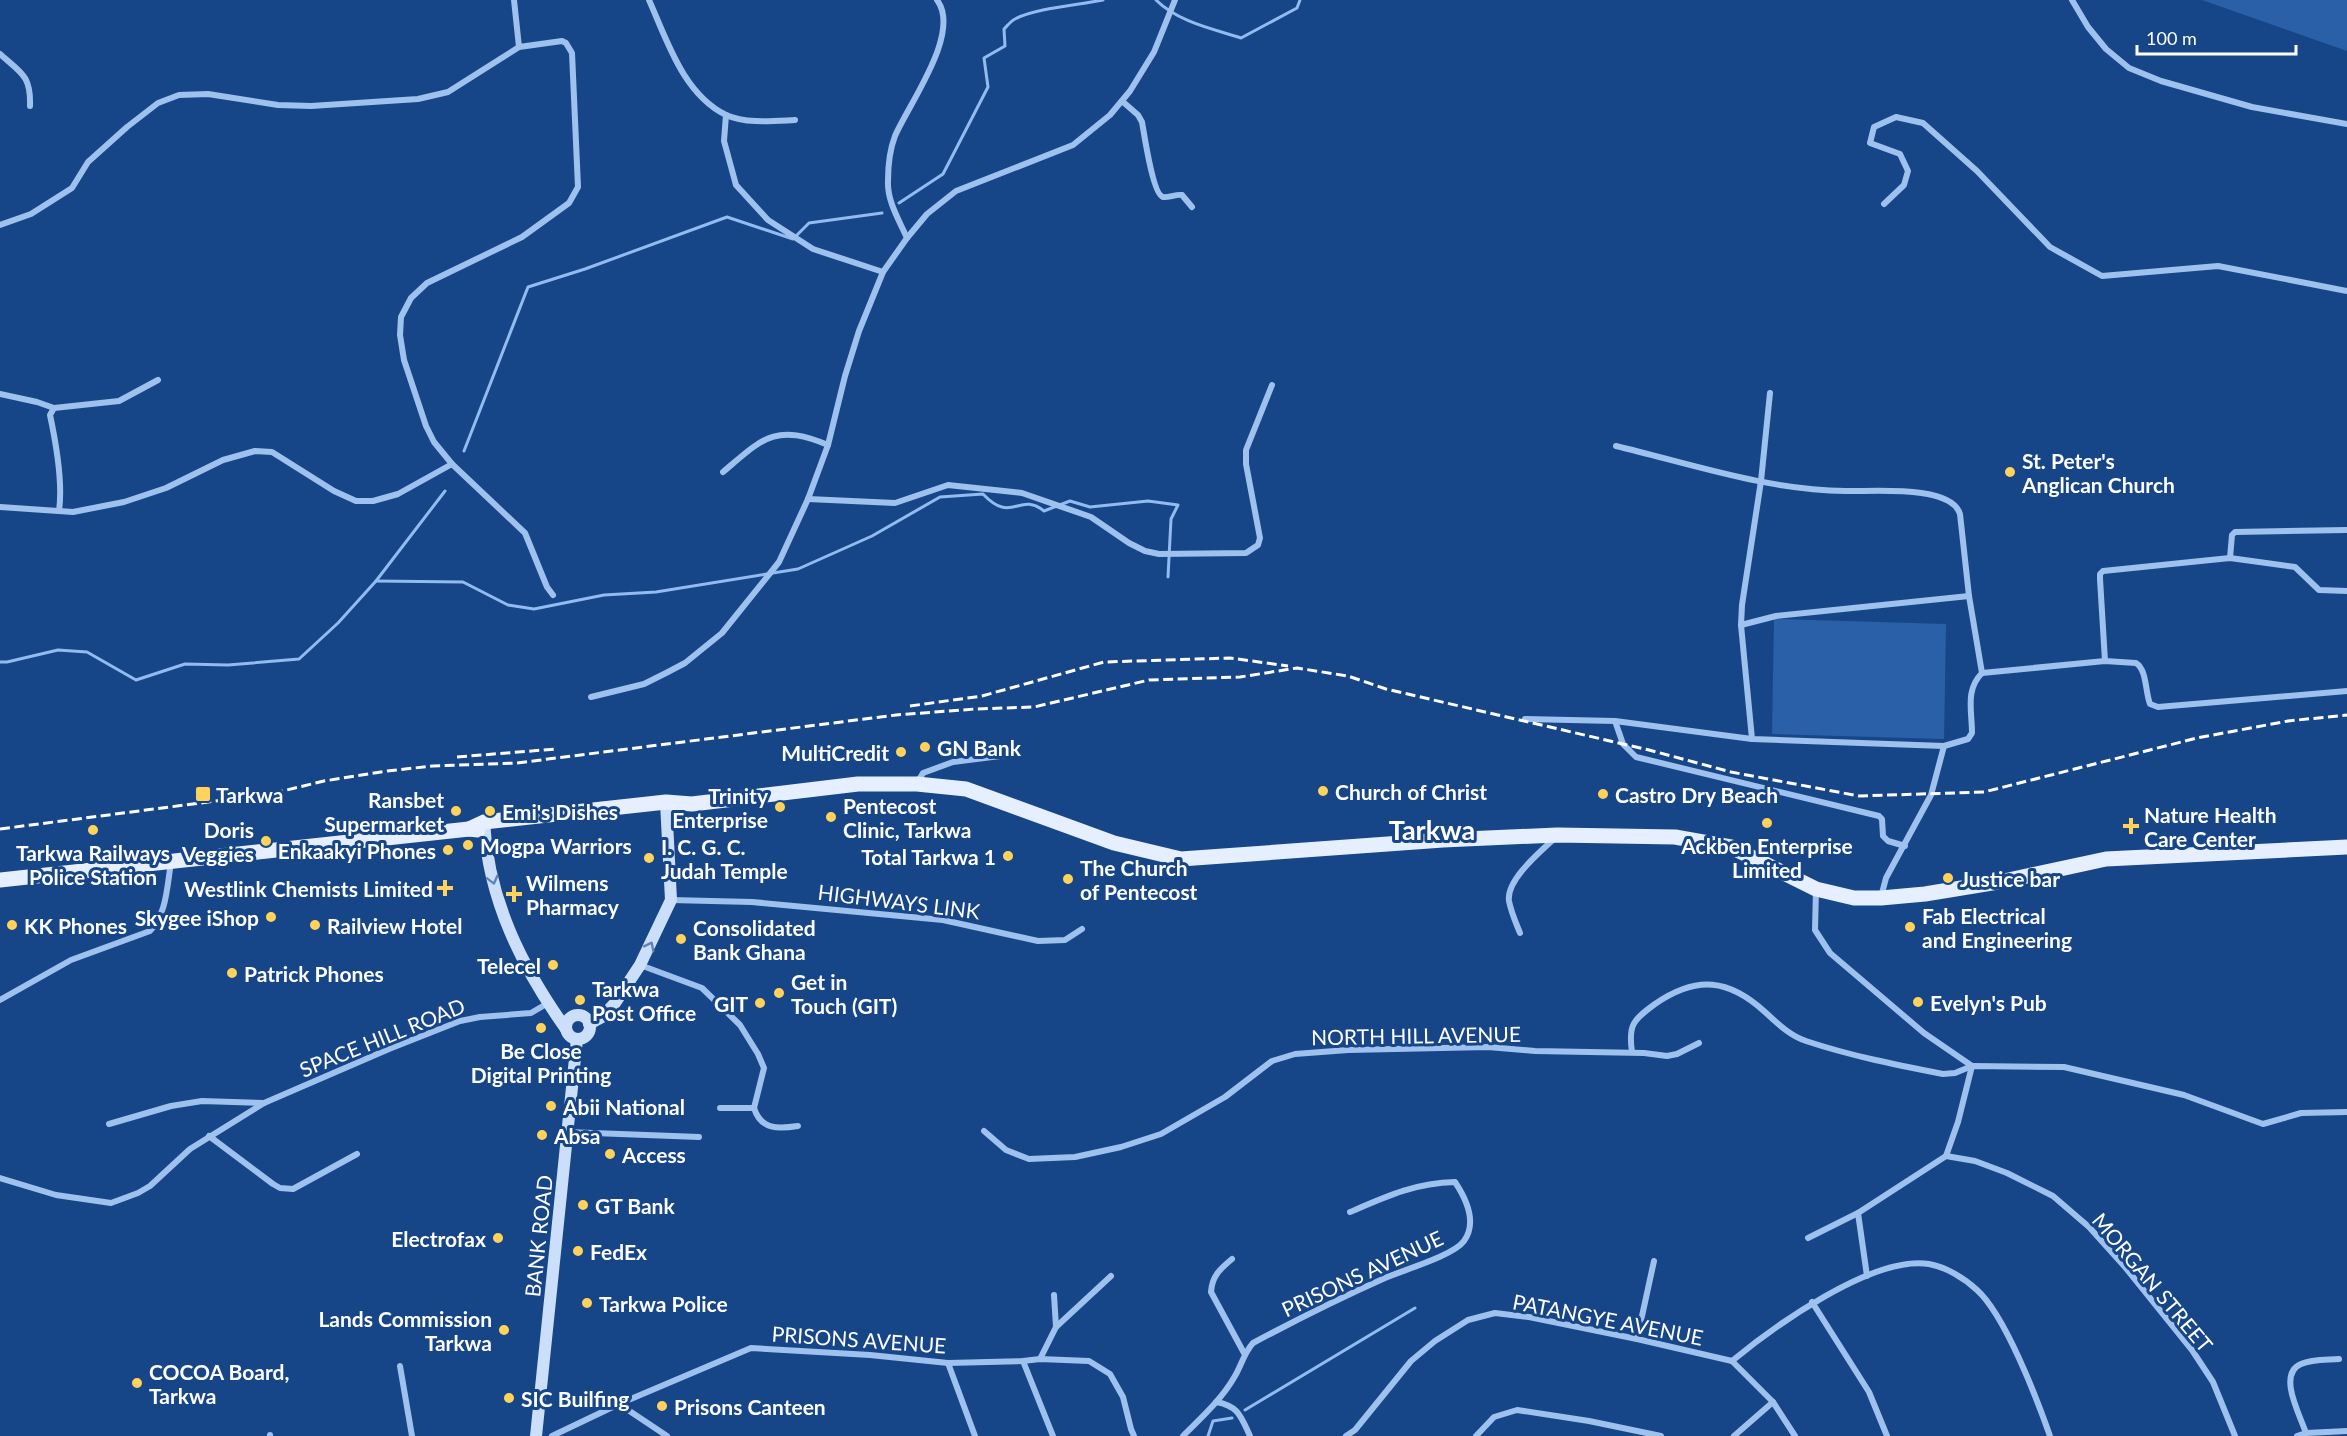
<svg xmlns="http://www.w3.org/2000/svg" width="2347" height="1436" font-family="Lato,sans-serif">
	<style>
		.green { fill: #2a60a7 }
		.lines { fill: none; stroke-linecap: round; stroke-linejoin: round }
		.stream { stroke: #91bbf1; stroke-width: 3 }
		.street { stroke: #9fc1ee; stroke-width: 6 }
		.secondary { stroke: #ccdffa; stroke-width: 12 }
		.primary { stroke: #e5efff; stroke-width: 15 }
		.rail { stroke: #fff; stroke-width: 3; stroke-dasharray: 10 4.5; stroke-linecap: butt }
		.oneway { stroke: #5f83b6 }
		.poi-dot { fill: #ffd35b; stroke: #174688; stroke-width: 2 }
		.labels { text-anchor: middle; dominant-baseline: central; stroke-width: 6; stroke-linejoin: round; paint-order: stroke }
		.poi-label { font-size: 21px; font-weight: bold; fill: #fff; stroke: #174688; text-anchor: start }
		.street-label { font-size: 21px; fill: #fff; stroke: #174688 }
		.district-label { font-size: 27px; font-weight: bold; fill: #fff; stroke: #174688 }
	</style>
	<rect width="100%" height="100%" fill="#174688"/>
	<!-- green -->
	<g class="green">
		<path d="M2202,0H2347V51Z"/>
		<path d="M1774,619L1946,624L1944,739L1772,734Z"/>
	</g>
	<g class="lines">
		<!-- stream -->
		<g class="stream">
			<path d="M1156,0C1178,22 1213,29 1241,38L1297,8L1300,0"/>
			<path d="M899,203L943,174L988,87L984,58L1005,46L1004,29C1007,26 1011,21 1015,19C1035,8 1079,5 1103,0"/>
			<path d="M464,451L528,287L585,269L727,217L793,239L809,223L882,213"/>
			<path d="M376,581L463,582L508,605L534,609L604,595L656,592L798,569L872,536L940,497L983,494C1012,525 1019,491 1044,511L1070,501L1090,507L1148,501L1178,505L1171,519L1168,577"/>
			<path d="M0,662H7L58,650L87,652L136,680L185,664L228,665L299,659L338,623L376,581L445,491"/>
			<path d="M1245,1410L1415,1308"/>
			<path d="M1208,1436L1213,1421L1232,1418"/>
		</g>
		<!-- street -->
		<g class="street">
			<path d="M514,0L519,47L562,41L566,43L572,53L578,187L569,203L522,237L427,283L411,298L401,317L400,335L404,360L426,426L434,442L452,464L525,533L547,587L553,595"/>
			<path d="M649,0C667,40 683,94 726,115C746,124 774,121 795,120"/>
			<path d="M2072,0L2088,27L2106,49L2129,68L2161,81L2252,107L2347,124"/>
			<path d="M0,54C21,73 31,75 30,106"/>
			<path d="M1122,101L1138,115L1142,122C1144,133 1153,195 1163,197C1168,198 1176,194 1182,195L1192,207"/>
			<path d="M726,115L724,141L736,185L768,220L813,249L883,272"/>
			<path d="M1884,204L1904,185L1908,171L1900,154L1870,143L1874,127L1896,117L1923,123L1977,171L2050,247L2102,276L2218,266L2347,291"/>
			<path d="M0,225L31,214L72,188L88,162L127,127L158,103L179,95L208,94L278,105L311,106L418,99L448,92L519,47"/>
			<path d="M907,238C899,220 887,201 888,181C888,167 890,149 895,136C908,105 962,33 937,0"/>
			<path d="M0,394L37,402L54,408"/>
			<path d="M1616,446C1691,464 1767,490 1845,491C1870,492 1951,484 1960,514L1969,596L1982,673L2105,661L2136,663C2147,670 2145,691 2150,704L2158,707L2347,691"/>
			<path d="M723,472C763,438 775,423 828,445"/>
			<path d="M808,499L895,503L948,485L1022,493L1091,517L1129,543L1145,551L1159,554L1246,553L1258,545L1260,538L1246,464V450L1272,385"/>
			<path d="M0,507L73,512L124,502L166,488L223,460L255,451L272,452L334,491L356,501H373L398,494L452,464"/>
			<path d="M59,511C63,483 56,443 50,415L54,408L119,401L158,380"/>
			<path d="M2230,558L2232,535L2235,532L2347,530"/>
			<path d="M1741,625L1776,616L1969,596"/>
			<path d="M2105,661L2100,579V574L2103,571L2230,558L2295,567L2319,590L2347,591"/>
			<path d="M591,697L644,684L666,673L685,663L722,633L779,562L808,499L828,445L845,376L859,331L883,272L907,238L927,214L956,191L1073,145L1110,115L1130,91L1154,52L1175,0"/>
			<path d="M1525,719L1615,721L1752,739L1944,746"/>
			<path d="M1615,721L1623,744L1636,757L1879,816L1882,819L1883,836L1888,841L1905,846"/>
			<path d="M1752,739L1741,625L1742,605L1761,481L1770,393"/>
			<path d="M917,783L923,773L953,762L1016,754"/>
			<path d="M1816,889L1815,930L1830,953L1924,1033L1972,1066"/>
			<path d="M1881,897L1886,878L1931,795L1944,746L1968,739L1972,733C1972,711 1965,690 1982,673"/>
			<path d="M671,900L752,902L943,920L1038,941L1065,940L1082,929"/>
			<path d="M1520,933C1516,923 1511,912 1509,901C1506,880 1540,852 1555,838"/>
			<path d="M640,965L702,988L740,1025L758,1054L764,1068L754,1108H720"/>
			<path d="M0,1000L71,960L150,931C167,914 167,885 171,863"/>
			<path d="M1632,1052C1628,1025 1633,1020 1655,1004C1697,975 1729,979 1765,1012C1777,1023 1790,1036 1806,1041C1851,1056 1897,1065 1943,1074L1955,1073L1972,1066L2064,1067L2184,1095L2263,1124L2301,1113L2347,1112"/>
			<path d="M754,1108C761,1130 778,1129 798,1126"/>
			<path d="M109,1124L171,1106L202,1101L264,1103"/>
			<path d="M984,1131L1006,1150L1029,1159L1075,1157L1121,1147L1161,1134L1225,1097L1272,1061L1295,1054L1348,1050L1488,1047L1535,1051L1644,1053L1667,1056L1677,1054L1699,1043"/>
			<path d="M567,1132L699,1137"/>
			<path d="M209,1136L273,1184L280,1188L293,1189L357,1154"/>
			<path d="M1946,1156L1975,1161L2007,1173L2053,1196L2089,1227L2125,1267L2192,1350L2213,1382L2235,1436"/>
			<path d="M0,1178L56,1195L111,1203L138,1193L150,1186L190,1149L264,1103L389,1049L460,1021L480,1017L531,1013L548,1003"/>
			<path d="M1808,1238L1858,1213"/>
			<path d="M1232,1259C1220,1269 1212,1276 1211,1292L1244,1353"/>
			<path d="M1867,1276L1858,1213L1946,1156L1958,1122L1972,1066"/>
			<path d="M1054,1295L1056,1327"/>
			<path d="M1812,1302L1869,1392L1887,1436"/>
			<path d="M1637,1339L1654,1261"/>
			<path d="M1040,1359L1056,1327L1111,1276"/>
			<path d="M1023,1361L1053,1436"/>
			<path d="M1732,1361C1773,1327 1873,1255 1929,1264C1946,1267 1964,1278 1977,1290C2005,1315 2037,1399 2050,1436"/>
			<path d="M1732,1361L1773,1402L1795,1436"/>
			<path d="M948,1363L975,1436"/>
			<path d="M400,1366L412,1436"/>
			<path d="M1216,1402C1239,1406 1241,1417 1250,1436"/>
			<path d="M619,1404L667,1436"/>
			<path d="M2306,1433C2300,1415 2277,1374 2301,1364C2312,1359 2327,1360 2339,1359"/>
			<path d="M270,1435V1436"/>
			<path d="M552,1436L619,1404L751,1348L870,1355L948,1363L1023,1361L1040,1359L1089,1361L1110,1374L1123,1397L1131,1429L1134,1436"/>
			<path d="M1183,1436C1202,1417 1222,1399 1235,1376C1242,1364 1244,1353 1253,1343C1296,1320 1340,1298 1385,1278C1403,1270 1453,1256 1464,1241C1477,1223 1467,1200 1455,1182C1415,1183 1387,1196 1350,1212"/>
			<path d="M1346,1436L1355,1430L1411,1361L1435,1341L1468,1320L1495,1313L1529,1317L1637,1339L1732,1361"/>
			<path d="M1476,1436L1494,1417L1517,1410L1589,1421L1661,1436"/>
			<path d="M1734,1436L1773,1402"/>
			<path d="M2297,1436L2306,1433L2347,1431"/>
		</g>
		<!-- secondary -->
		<g class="secondary">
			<path d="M484,822C488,900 522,967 566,1029"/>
			<circle cx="578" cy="1027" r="12"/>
			<path d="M589,1024L602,1017L615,1003L640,965L671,900L666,802"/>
			<path d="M536,1436L577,1039"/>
		</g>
		<!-- primary -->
		<g class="primary">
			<path d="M469,829L484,822L666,802L692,804L858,784H917L966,789L1114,843L1181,859L1443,840L1557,835L1675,837L1731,847L1816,889L1854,898H1881L1925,894L2004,881L2106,859L2347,847"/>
			<path d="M0,880L469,829L478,830"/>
		</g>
		<!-- rail -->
		<g class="rail">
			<path d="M910,706L982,696L1104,662L1230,658L1288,666"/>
			<path d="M457,757L556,749"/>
			<path d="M0,829L270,794L324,781L387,771L433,766L517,763L896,715L975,709L1034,707L1149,680L1240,677L1297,668L1348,676L1386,689L1649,750L1731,772L1859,796L1984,792L2197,738L2288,721L2347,715"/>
		</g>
	</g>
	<!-- one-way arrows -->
	<defs><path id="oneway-chevron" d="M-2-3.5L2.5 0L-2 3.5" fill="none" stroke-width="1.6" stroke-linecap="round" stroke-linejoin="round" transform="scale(1.5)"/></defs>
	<g class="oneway">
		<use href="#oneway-chevron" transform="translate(493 880) rotate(76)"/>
		<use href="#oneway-chevron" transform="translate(650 946) rotate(-63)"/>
	</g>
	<!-- markers -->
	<g class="poi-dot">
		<circle cx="2010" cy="472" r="6"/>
		<circle cx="925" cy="747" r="6"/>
		<circle cx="901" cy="752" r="6"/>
		<circle cx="1323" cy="791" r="6"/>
		<rect x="195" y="786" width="16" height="16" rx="3"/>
		<circle cx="1603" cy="794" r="6"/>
		<circle cx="780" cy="807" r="6"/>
		<circle cx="456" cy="811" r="6"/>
		<circle cx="490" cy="811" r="6"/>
		<circle cx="831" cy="817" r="6"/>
		<circle cx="1767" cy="823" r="6"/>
		<path d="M2128 817h6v6h6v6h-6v6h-6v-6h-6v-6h6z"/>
		<circle cx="93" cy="830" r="6"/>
		<circle cx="266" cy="841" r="6"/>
		<circle cx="468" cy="845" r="6"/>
		<circle cx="448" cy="850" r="6"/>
		<circle cx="1008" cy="856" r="6"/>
		<circle cx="649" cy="858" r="6"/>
		<circle cx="1948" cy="878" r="6"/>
		<circle cx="1068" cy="879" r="6"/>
		<path d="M442 879h6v6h6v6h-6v6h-6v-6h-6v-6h6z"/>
		<path d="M511 885h6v6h6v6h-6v6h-6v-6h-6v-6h6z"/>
		<circle cx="271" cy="917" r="6"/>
		<circle cx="12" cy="925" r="6"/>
		<circle cx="315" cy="925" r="6"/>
		<circle cx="1910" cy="927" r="6"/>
		<circle cx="681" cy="939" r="6"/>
		<circle cx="553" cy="965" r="6"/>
		<circle cx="232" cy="973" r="6"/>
		<circle cx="779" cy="993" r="6"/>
		<circle cx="580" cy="1000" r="6"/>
		<circle cx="1918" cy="1002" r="6"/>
		<circle cx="760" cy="1003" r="6"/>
		<circle cx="541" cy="1028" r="6"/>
		<circle cx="551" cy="1106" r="6"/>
		<circle cx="542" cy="1135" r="6"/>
		<circle cx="610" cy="1154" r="6"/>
		<circle cx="583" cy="1205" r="6"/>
		<circle cx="498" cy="1238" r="6"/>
		<circle cx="578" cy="1251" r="6"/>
		<circle cx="587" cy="1303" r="6"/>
		<circle cx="504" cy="1330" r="6"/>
		<circle cx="137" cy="1383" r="6"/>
		<circle cx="509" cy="1398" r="6"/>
		<circle cx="662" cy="1406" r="6"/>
	</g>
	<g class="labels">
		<!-- poi labels -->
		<g class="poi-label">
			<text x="2022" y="460">St. Peter's<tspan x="2022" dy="24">Anglican Church</tspan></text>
			<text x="937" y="747">GN Bank</text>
			<text x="889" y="752" text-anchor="end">MultiCredit</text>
			<text x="1335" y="791">Church of Christ</text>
			<text x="216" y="794">Tarkwa</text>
			<text x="1615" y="794">Castro Dry Beach</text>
			<text x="768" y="795" text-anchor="end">Trinity<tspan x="768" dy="24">Enterprise</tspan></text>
			<text x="444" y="799" text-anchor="end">Ransbet<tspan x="444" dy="24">Supermarket</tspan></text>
			<text x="843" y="805">Pentecost<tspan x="843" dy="24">Clinic, Tarkwa</tspan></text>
			<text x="502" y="811">Emi's Dishes</text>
			<text x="2144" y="814">Nature Health<tspan x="2144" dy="24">Care Center</tspan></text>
			<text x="254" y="829" text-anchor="end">Doris<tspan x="254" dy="24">Veggies</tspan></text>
			<text x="480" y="845">Mogpa Warriors</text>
			<text x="1767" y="845" text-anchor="middle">Ackben Enterprise<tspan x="1767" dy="24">Limited</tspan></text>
			<text x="661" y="846">I. C. G. C.<tspan x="661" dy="24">Judah Temple</tspan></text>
			<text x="436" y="850" text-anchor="end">Enkaakyi Phones</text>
			<text x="93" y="852" text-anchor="middle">Tarkwa Railways<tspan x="93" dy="24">Police Station</tspan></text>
			<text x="996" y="856" text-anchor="end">Total Tarkwa 1</text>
			<text x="1080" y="867">The Church<tspan x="1080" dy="24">of Pentecost</tspan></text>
			<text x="1960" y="878">Justice bar</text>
			<text x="526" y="882">Wilmens<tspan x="526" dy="24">Pharmacy</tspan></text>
			<text x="433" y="888" text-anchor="end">Westlink Chemists Limited</text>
			<text x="1922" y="915">Fab Electrical<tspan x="1922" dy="24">and Engineering</tspan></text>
			<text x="259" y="917" text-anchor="end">Skygee iShop</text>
			<text x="24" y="925">KK Phones</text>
			<text x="327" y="925">Railview Hotel</text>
			<text x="693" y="927">Consolidated<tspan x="693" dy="24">Bank Ghana</tspan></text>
			<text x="541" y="965" text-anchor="end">Telecel</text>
			<text x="244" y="973">Patrick Phones</text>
			<text x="791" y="981">Get in<tspan x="791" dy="24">Touch (GIT)</tspan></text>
			<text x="592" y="988">Tarkwa<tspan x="592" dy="24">Post Office</tspan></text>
			<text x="1930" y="1002">Evelyn's Pub</text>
			<text x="748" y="1003" text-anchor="end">GIT</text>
			<text x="541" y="1050" text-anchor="middle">Be Close<tspan x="541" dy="24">Digital Printing</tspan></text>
			<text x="563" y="1106">Abii National</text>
			<text x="554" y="1135">Absa</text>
			<text x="622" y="1154">Access</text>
			<text x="595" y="1205">GT Bank</text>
			<text x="486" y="1238" text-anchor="end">Electrofax</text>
			<text x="590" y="1251">FedEx</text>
			<text x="599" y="1303">Tarkwa Police</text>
			<text x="492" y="1318" text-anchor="end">Lands Commission<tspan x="492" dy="24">Tarkwa</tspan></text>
			<text x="149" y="1371">COCOA Board,<tspan x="149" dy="24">Tarkwa</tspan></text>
			<text x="521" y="1398">SIC Builfing</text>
			<text x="674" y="1406">Prisons Canteen</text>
		</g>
		<!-- street labels -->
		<g class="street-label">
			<text transform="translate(899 901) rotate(7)">HIGHWAYS LINK</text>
			<text transform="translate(1416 1035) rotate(-1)">NORTH HILL AVENUE</text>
			<text transform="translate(382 1037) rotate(-22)">SPACE HILL ROAD</text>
			<text transform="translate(538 1236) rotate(-84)">BANK ROAD</text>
			<text transform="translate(1362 1273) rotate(-25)">PRISONS AVENUE</text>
			<text transform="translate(2153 1282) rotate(50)">MORGAN STREET</text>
			<text transform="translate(1608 1319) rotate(11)">PATANGYE AVENUE</text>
			<text transform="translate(859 1339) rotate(4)">PRISONS AVENUE</text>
		</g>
		<!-- district labels -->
		<g class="district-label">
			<text x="1432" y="829">Tarkwa</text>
		</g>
	</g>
	<!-- scale -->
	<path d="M2137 45v9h159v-9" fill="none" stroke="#ffffff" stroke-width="3"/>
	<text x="2146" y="45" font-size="18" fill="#ffffff" stroke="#174688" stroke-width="4.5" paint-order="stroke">100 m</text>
</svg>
